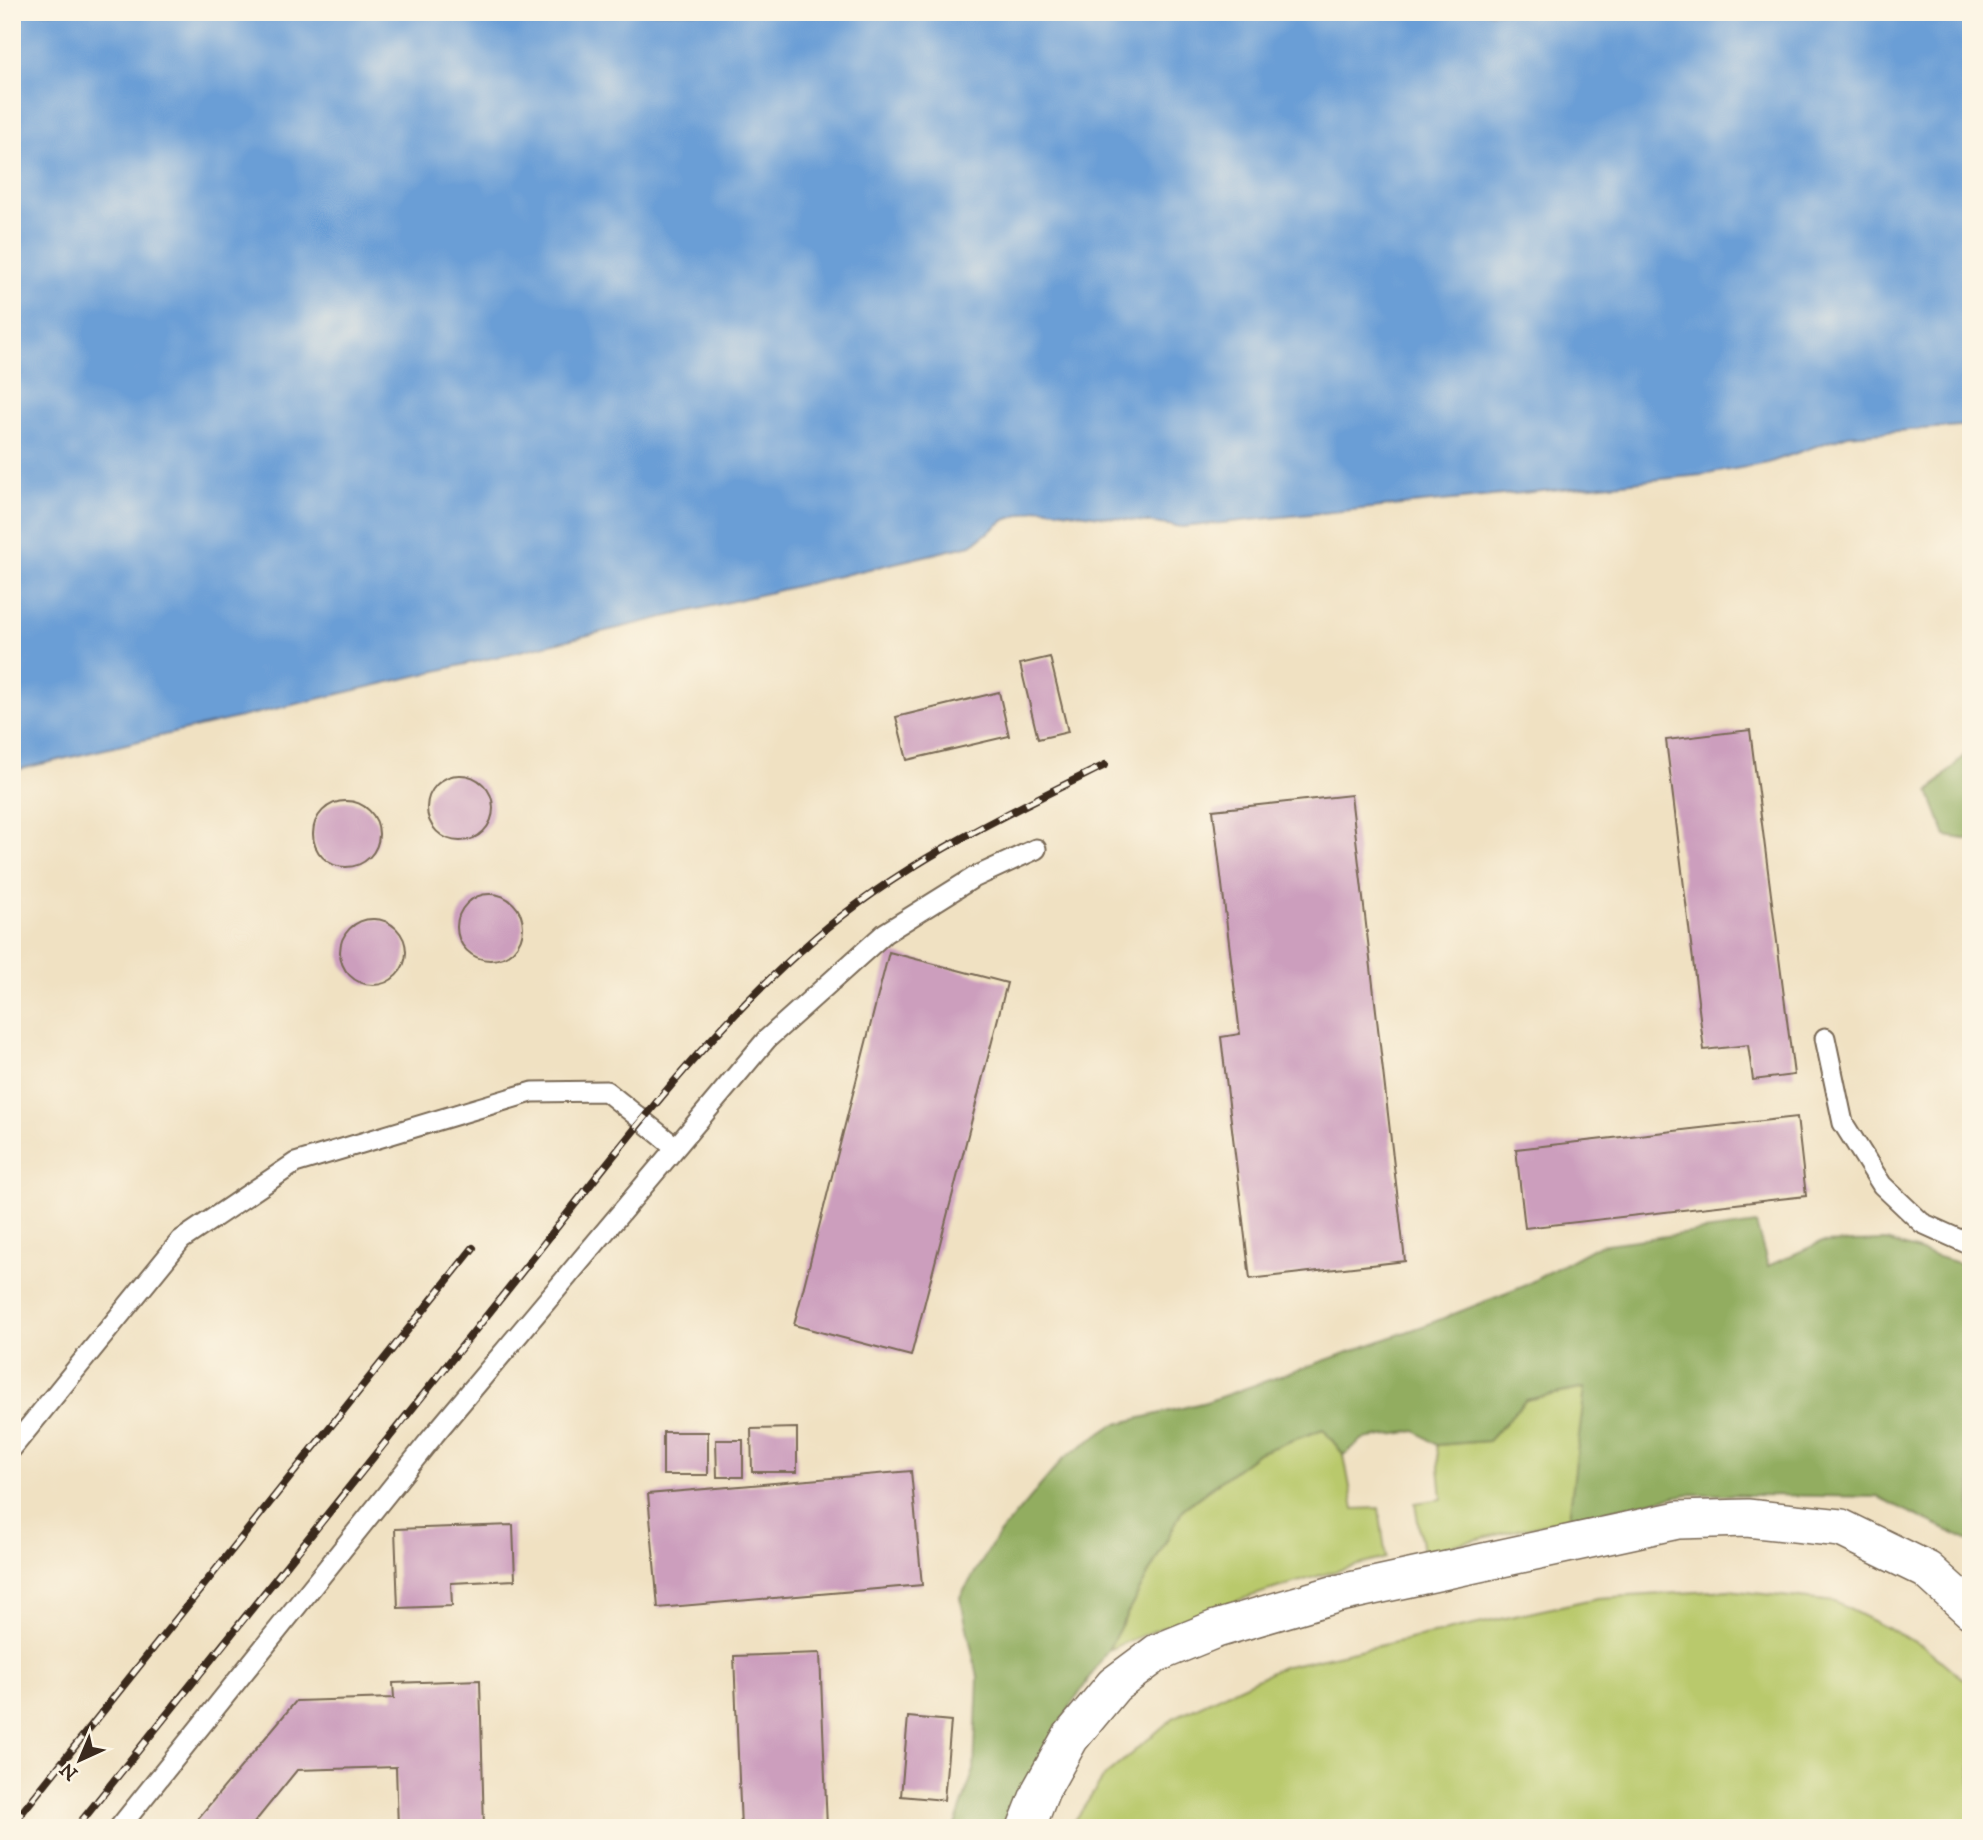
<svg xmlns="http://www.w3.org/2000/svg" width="1983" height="1840" font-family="'IM FELL DW Pica',serif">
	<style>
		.green { fill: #b9c96c; stroke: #7a7a45; stroke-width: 2 }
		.forest { fill: #92ad60; stroke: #666c3f; stroke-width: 2 }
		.water { fill: #6a9ed6; stroke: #52647a; stroke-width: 2 }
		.building { fill: #cc9ebd }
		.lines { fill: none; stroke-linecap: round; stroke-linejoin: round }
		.service-casing { stroke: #7a6a57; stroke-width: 23 }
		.minor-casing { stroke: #7a6a57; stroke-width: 40 }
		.service { stroke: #fff; stroke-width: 19 }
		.minor { stroke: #fff; stroke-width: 37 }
		.rail-casing { stroke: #3b2a1e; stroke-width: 8 }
		.rail { stroke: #fcf5e5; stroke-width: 5; stroke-dasharray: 16; stroke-linecap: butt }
	</style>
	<rect width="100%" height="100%" fill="#fcf5e5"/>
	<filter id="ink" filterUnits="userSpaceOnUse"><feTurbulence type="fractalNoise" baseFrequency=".0143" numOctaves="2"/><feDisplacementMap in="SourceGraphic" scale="14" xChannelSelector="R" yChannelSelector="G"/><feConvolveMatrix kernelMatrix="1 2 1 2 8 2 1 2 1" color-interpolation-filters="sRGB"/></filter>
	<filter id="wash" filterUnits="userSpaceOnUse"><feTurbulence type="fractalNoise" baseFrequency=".00686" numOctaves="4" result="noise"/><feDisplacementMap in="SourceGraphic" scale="28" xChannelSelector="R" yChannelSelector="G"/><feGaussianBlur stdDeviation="1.57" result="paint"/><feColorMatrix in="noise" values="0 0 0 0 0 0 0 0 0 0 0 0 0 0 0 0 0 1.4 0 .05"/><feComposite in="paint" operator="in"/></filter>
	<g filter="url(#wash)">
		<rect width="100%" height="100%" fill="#f0e1c2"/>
		<!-- green -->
		<g class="green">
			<path d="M1586,1388L1569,1518L1423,1552L1415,1503L1442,1499L1437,1445L1488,1441L1525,1400Z"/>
			<path d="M1323,1429L1344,1455L1354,1509L1379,1508L1386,1558C1289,1582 1199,1610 1108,1650L1183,1509L1258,1453Z"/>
			<path d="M1729,1590L1835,1602L1925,1647L1971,1686V1828H1070L1104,1777L1173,1718L1282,1667L1597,1598Z"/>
		</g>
		<!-- forest -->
		<g class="forest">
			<path d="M1971,748V840L1946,836L1929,792Z"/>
			<path d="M1756,1224L1768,1266L1819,1243L1886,1241L1971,1267V1542L1878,1497L1688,1494L1569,1518L1585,1388L1526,1400L1488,1441L1437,1445L1416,1431L1363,1439L1344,1455L1323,1429L1258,1453L1183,1509L1108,1650L1061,1721L1008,1828H954L974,1770L978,1677L960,1597L996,1538L1064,1458L1113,1425L1206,1402L1426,1325L1522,1287L1599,1245Z"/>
		</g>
		<!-- water -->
		<path class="water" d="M12,12H1971V425L1848,435L1768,463L1702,475L1182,527L1041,508L1005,520L971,545L12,771Z"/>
		<g id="blocks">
			<!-- building -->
			<g class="building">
				<path d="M1050,657L1068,732L1038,739L1020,664Z"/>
				<path d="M999,692L1009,736L907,760L896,717Z"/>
				<path d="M1750,730L1794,1075L1753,1080L1748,1045L1704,1050L1666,740Z"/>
				<circle cx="460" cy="808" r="33"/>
				<path d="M1351,795L1405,1261L1250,1279L1221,1037L1240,1034L1213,810Z"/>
				<circle cx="346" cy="834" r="33"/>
				<circle cx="490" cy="927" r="33"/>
				<circle cx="373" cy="952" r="33"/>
				<path d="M889,952L1007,983L911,1356L794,1325Z"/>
				<path d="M1797,1117L1806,1196L1525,1228L1516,1149Z"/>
				<path d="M797,1428V1472H752L751,1429Z"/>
				<rect x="663" y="1432" width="45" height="43"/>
				<path d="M716,1440H743V1477H717Z"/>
				<path d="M911,1471L922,1585L658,1608L648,1494Z"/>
				<path d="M513,1525L515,1580L451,1583L452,1606L398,1608L395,1529Z"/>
				<path d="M820,1653L827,1828H741L734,1656Z"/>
				<path d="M480,1680L484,1828H398L396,1767L297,1770L250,1828H190L296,1701L394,1698L393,1683Z"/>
				<path d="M908,1717L951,1721L944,1800L901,1796Z"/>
			</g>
		</g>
	</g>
	<g filter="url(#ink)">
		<use href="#blocks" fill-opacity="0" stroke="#7a6a57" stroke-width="2"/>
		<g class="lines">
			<defs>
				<g id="service">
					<path d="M1825,1038L1843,1123L1882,1185L1922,1223L1971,1245"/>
					<path d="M12,1448L181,1240L295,1163L532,1092L606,1091L674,1146"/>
					<path d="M119,1828L434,1435L767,1039L885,933L973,878L1036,849"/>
				</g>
				<path id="minor" d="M1026,1828L1041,1790L1070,1738L1114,1685L1157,1653L1216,1629L1336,1594L1678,1520L1747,1518L1841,1528L1927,1570L1971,1610"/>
			</defs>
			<!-- service casing -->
			<use href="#service" class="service-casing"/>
			<!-- minor casing -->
			<use href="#minor" class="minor-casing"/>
			<!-- service -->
			<use href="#service" class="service"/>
			<!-- minor -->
			<use href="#minor" class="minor"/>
			<defs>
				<g id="rail">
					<path d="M12,1825L473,1248"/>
					<path d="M76,1828C219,1650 362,1472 504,1294C602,1172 696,1040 815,938C902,863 1004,815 1105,765"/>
				</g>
			</defs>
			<!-- rail casing -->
			<use href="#rail" class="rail-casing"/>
			<!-- rail -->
			<use href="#rail" class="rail"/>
		</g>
	</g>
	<!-- margin -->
	<rect width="1983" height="1840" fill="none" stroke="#fcf5e5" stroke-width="42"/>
	<!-- north arrow -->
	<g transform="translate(80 1760) rotate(224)" stroke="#fcf5e5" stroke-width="5" paint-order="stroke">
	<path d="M0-5L12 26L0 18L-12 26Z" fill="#3b2a1e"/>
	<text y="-10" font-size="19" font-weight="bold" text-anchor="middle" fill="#3b2a1e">N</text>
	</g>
</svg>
